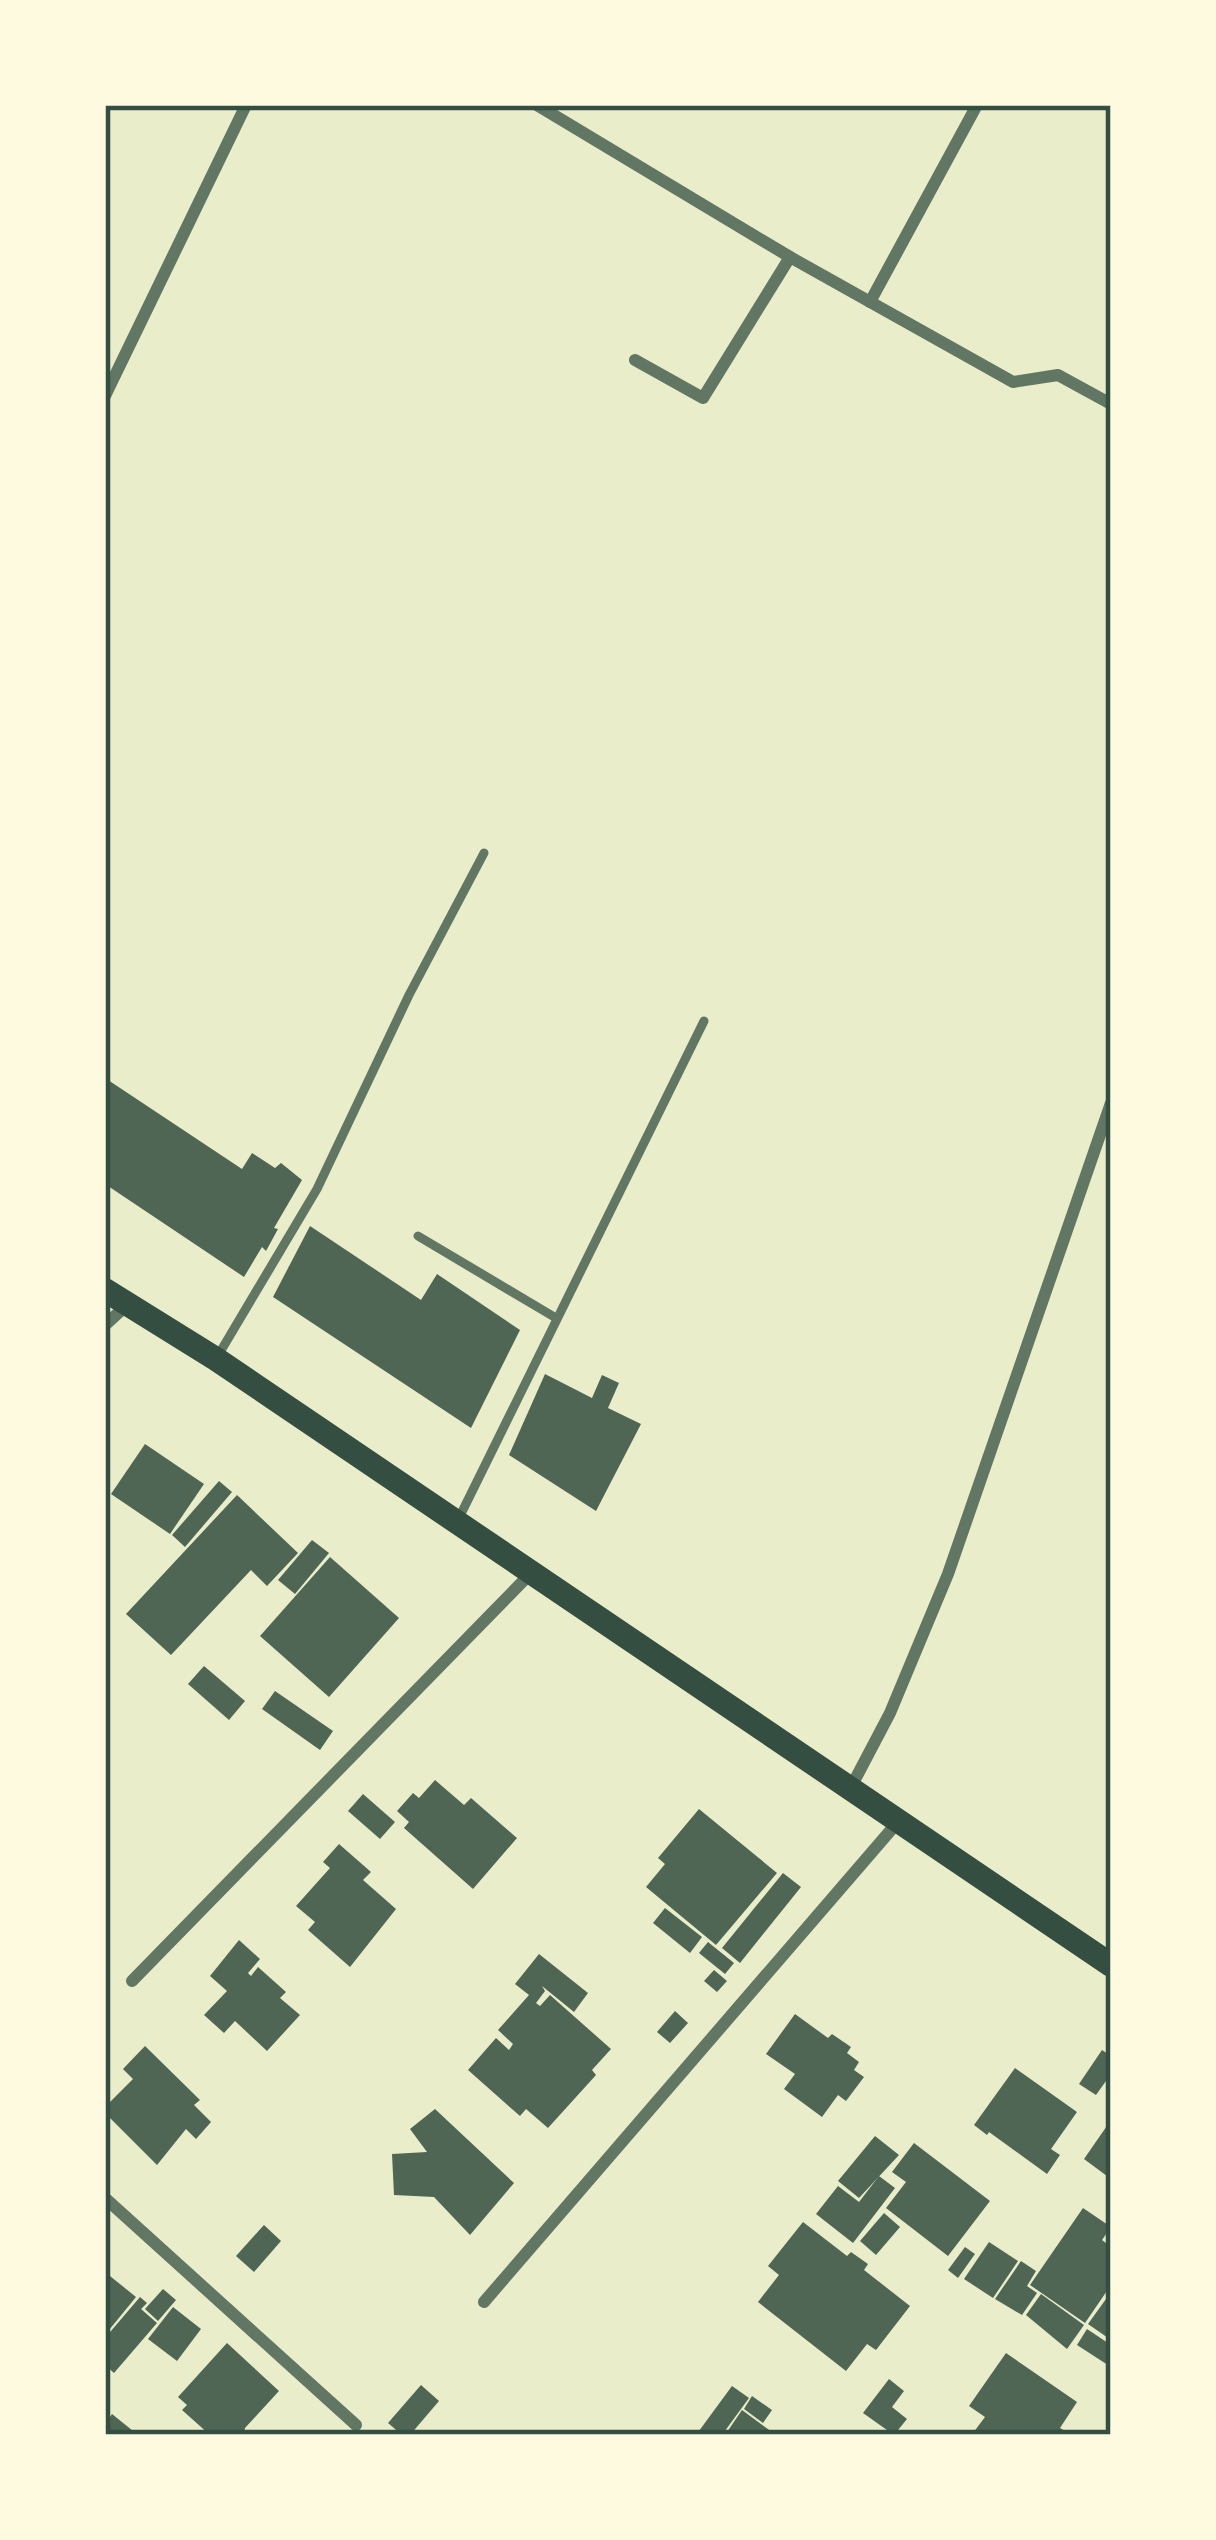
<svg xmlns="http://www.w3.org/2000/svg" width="1216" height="2540" font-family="Merriweather,serif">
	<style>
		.building { fill: #4f6655 }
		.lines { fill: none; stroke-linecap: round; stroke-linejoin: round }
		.service { stroke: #617663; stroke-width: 9 }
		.minor { stroke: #617663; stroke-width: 12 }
		.secondary { stroke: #344e41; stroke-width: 24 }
		.neatline { fill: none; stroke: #344e41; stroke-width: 4.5 }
	</style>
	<rect width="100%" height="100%" fill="#e9edc9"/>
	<!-- building -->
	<g class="building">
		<path d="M105,1078L242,1169L252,1153L275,1168L281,1163L302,1180L274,1228L278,1229L266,1251L262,1247L244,1277L105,1184Z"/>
		<path d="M310,1226L421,1300L437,1274L520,1330L471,1428L273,1297Z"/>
		<path d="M545,1374L592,1398L602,1375L619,1383L608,1408L641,1424L596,1511L509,1455Z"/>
		<path d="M145,1444L204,1484L170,1534L111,1494Z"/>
		<path d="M219,1481L232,1492L185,1547L172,1535Z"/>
		<path d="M237,1495L298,1553L267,1586L251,1570L171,1655L126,1614Z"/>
		<path d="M312,1540L329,1553L295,1594L278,1580Z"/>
		<path d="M330,1557L399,1618L329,1697L260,1636Z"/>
		<path d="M204,1666L245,1701L229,1720L188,1684Z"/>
		<path d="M275,1691L333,1731L320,1750L262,1709Z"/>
		<path d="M435,1780L464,1805L471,1798L517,1838L473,1889L404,1828L409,1822L397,1811L413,1793L419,1798Z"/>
		<path d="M363,1794L395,1822L380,1839L348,1811Z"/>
		<path d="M699,1809L777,1873L716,1945L646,1887L665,1864L658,1858Z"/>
		<path d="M339,1844L371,1872L363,1880L396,1909L350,1967L308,1930L315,1922L296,1906L330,1868L323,1862Z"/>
		<path d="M783,1873L801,1887L740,1963L722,1948Z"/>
		<path d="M665,1908L702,1937L690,1953L653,1923Z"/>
		<path d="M239,1940L260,1959L248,1973L251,1976L258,1967L286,1992L280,1998L300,2015L267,2051L235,2021L224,2033L204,2015L227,1991L210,1976Z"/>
		<path d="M708,1942L734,1963L725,1974L699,1953Z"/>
		<path d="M539,1954L588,1993L574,2012L542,1986L545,1991L536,2003L540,2006L550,1995L611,2049L592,2070L596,2075L548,2128L526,2109L520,2116L468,2070L496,2038L509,2050L513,2044L498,2030L529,1995L515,1984Z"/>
		<path d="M714,1970L727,1981L717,1992L704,1981Z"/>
		<path d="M675,2011L688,2023L670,2043L657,2032Z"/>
		<path d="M795,2014L828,2038L832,2034L851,2047L847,2053L859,2062L854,2070L864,2077L846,2101L838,2095L822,2117L784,2089L795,2074L766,2054Z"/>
		<path d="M145,2046L200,2100L194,2105L211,2122L196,2139L186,2129L157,2165L105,2113V2107L133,2079L123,2069Z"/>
		<path d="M1102,2050L1111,2056V2074L1096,2095L1079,2084Z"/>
		<path d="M1015,2068L1077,2112L1051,2149L1060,2155L1047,2174L989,2132L987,2135L974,2125Z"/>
		<path d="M435,2109L514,2183L470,2235L434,2197L394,2195L392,2154L427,2152L410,2129Z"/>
		<path d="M1111,2120V2179L1084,2159Z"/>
		<path d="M875,2136L899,2155L859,2198L838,2181Z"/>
		<path d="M914,2143L990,2201L948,2256L886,2208L906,2182L892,2172Z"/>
		<path d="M879,2176L895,2188L853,2243L816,2214L838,2186L859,2202Z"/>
		<path d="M1083,2208L1111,2227L1102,2240L1111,2247V2285L1085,2323L1030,2285Z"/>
		<path d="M884,2213L900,2227L876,2255L860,2241Z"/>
		<path d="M803,2222L847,2256L851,2252L868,2264L864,2270L910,2306L876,2350L867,2344L846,2371L758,2302L779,2275L768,2266Z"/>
		<path d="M264,2225L281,2241L254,2272L236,2256Z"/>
		<path d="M989,2242L1018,2261L993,2298L964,2279Z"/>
		<path d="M965,2247L975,2254L958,2278L948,2270Z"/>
		<path d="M1021,2261L1036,2271L1027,2286L1037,2293L1022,2315L995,2299Z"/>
		<path d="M105,2272L136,2297L105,2335Z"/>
		<path d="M163,2289L176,2300L158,2321L145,2309Z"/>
		<path d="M1111,2292V2340L1088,2324Z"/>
		<path d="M1041,2294L1084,2325L1067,2349L1026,2315Z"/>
		<path d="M140,2297L147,2303L141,2309L157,2323L114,2373L105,2365V2338Z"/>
		<path d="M173,2307L201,2329L177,2361L148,2339Z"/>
		<path d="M1087,2329L1111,2345V2367L1077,2345Z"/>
		<path d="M227,2343L279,2391L245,2428L244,2435H210L182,2410L187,2405L178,2397Z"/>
		<path d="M1006,2353L1077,2402L1060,2428L1067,2432L1065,2435L973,2433L985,2417L969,2406Z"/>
		<path d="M889,2379L904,2391L892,2407L907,2419L894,2435L863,2413Z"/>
		<path d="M421,2385L439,2401L410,2435H402L388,2423Z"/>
		<path d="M732,2386L749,2398L722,2435H696Z"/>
		<path d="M752,2396L772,2410L763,2423L744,2409Z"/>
		<path d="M742,2410L776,2435H725Z"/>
		<path d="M112,2414L138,2435H105V2424Z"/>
	</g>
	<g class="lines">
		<!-- service -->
		<g class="service">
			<path d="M418,1236L556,1318"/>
			<path d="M216,1359L317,1189L409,995L484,853"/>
			<path d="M459,1518L704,1021"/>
		</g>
		<!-- minor -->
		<g class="minor">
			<path d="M537,105L790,257L1013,382L1058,375L1111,404"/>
			<path d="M870,302L977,105"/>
			<path d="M635,360L703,398L790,257"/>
			<path d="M105,396L246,105"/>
			<path d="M105,1325L127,1305"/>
			<path d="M849,1791L890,1713L948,1574L1111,1103"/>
			<path d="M132,1981L531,1573"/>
			<path d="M105,2198L356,2425"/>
			<path d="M484,2302L897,1823"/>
		</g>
		<!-- secondary -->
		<path class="secondary" d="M105,1290L216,1359L1111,1965"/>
	</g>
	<!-- border -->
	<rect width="1216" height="2540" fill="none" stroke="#fefae0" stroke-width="216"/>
	<rect x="108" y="108" width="1000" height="2324" class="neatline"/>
</svg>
